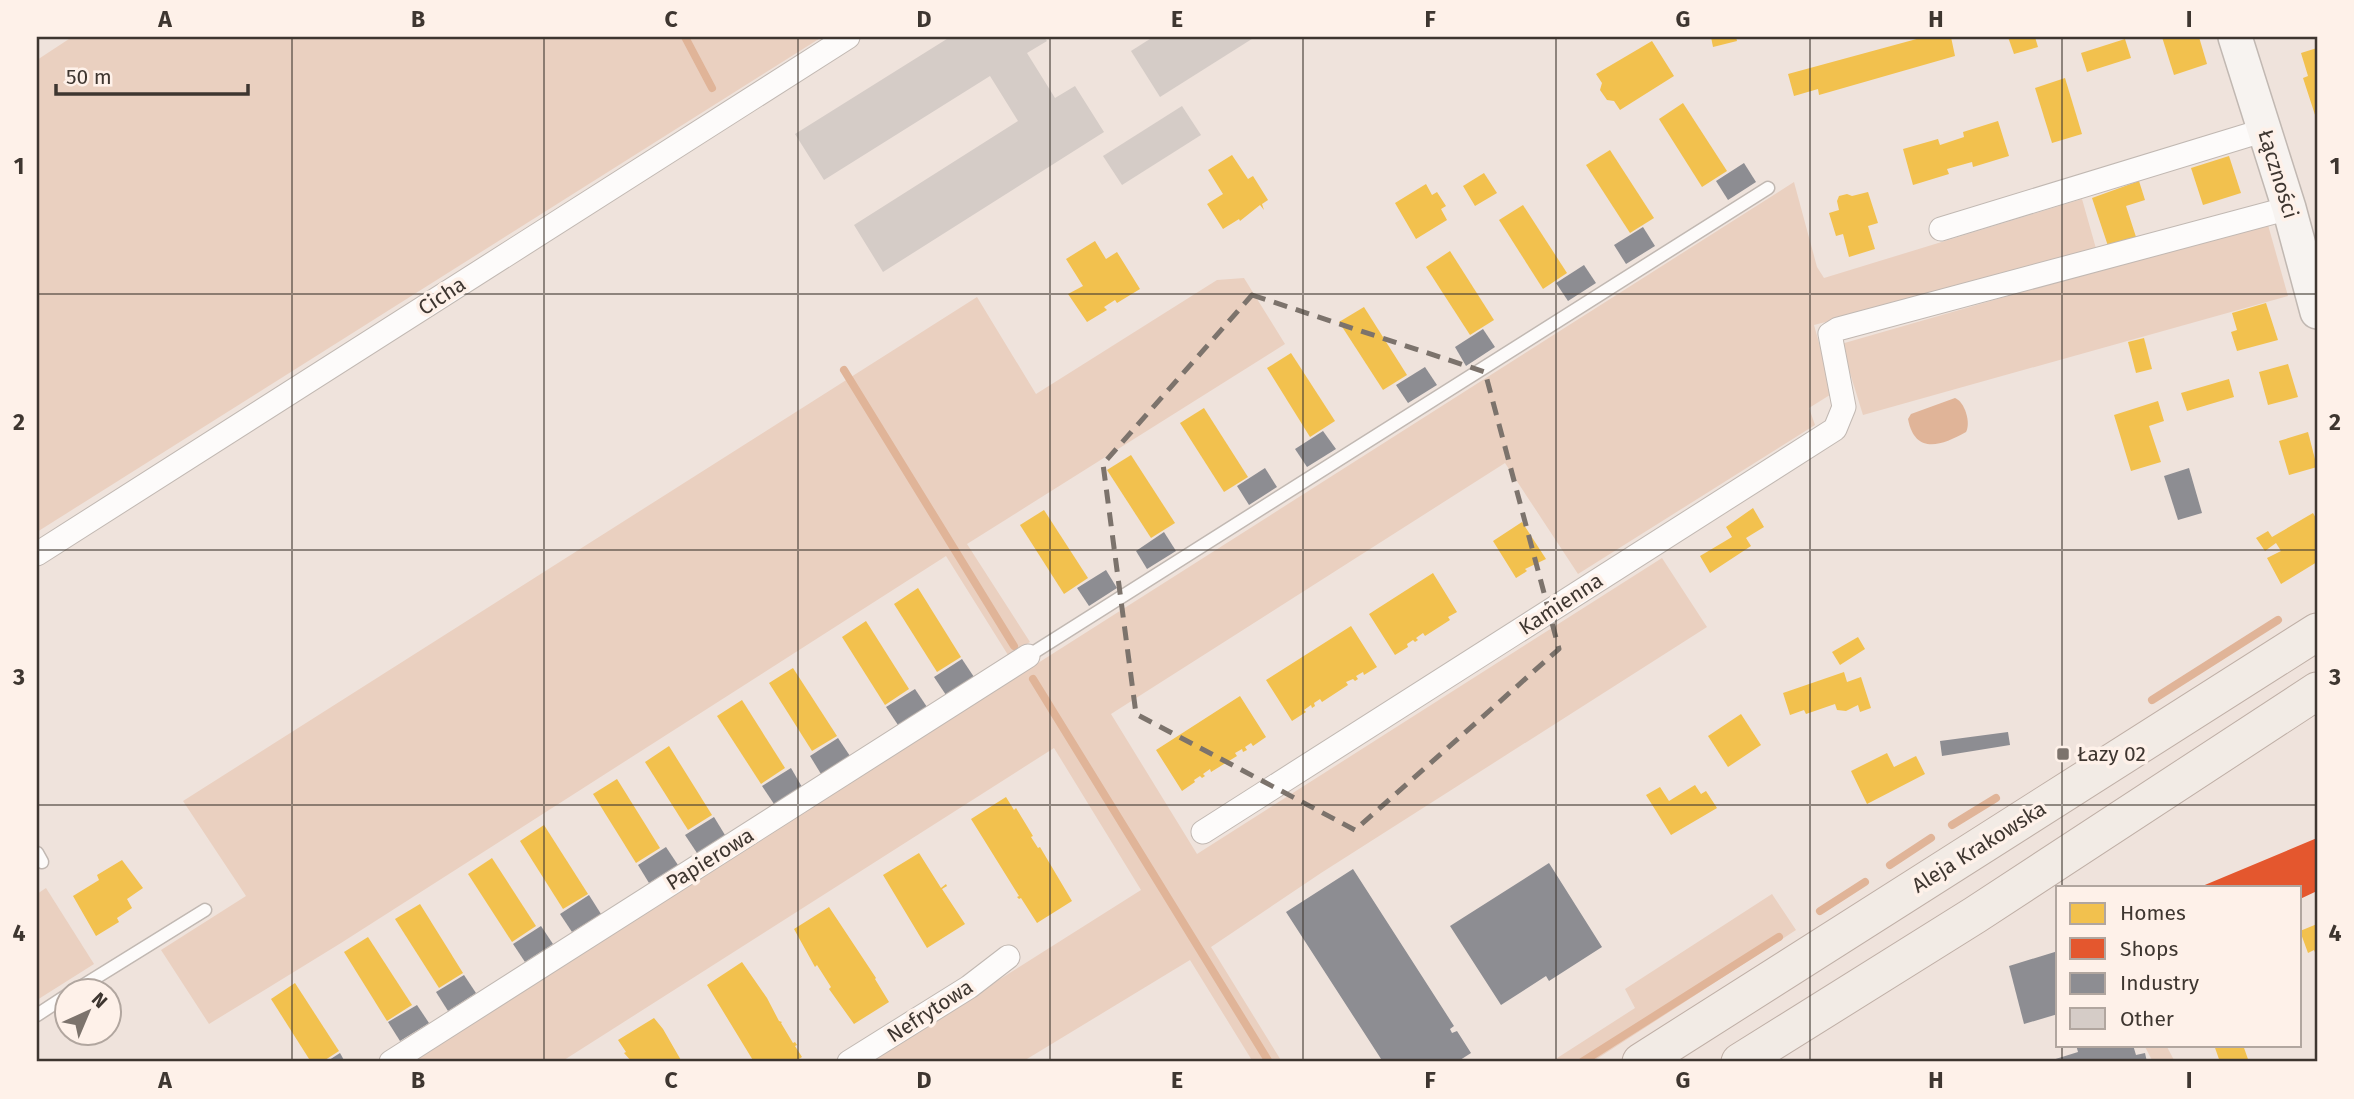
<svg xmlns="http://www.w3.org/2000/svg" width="2354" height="1099" font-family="'Fira Sans',sans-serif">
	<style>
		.green { fill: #ead0c0 }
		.water { fill: #e0b498 }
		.homes { fill: #f2c14e }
		.shops { fill: #e4572e }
		.industry { fill: #8d8d92 }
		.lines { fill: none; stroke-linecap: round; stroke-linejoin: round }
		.stream { stroke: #e0b498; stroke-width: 8 }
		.building { fill: #d5ccc7 }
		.lane-casing { stroke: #c1b8b2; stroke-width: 15 }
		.street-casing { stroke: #c1b8b2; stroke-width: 25 }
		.secondary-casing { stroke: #c1b8b2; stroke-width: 36 }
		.primary-casing { stroke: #bfafa6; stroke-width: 39 }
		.lane { stroke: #fdfbfa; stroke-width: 12 }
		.street { stroke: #fdfbfa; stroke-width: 23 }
		.secondary { stroke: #f7f3f0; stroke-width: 33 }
		.primary { stroke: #f2ebe5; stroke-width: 37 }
		.marked { fill: none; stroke: #7c736c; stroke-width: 5; stroke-dasharray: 14 9; stroke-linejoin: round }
		.grid { fill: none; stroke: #3e3630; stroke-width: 2; stroke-opacity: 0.55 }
		.poi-dot { fill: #7c736c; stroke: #fef1e9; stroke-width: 2.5 }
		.labels { text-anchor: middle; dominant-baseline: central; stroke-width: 7; stroke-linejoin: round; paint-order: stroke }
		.street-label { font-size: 21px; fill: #3e3630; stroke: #fef1e9 }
		.poi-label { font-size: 21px; fill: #3e3630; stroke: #fef1e9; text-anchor: start }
		.neatline { fill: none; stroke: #3e3630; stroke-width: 2.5 }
		.grid-label { font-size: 23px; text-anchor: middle; font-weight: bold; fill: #3e3630 }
	</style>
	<rect width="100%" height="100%" fill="#efe3dc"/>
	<!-- green -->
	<g class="green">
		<path d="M72,37H822L37,532V60Z"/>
		<path d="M1794,182L1817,267L1824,278L2082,199L2097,252L1814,325L1833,393L1809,408L1815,425L1578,574L1505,463L1111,714L1197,854L1662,558L1707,627L1321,873L1211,947L1282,1062H1253L1190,960L1022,1062H869L1141,890L1054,748L561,1062H411Z"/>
		<path d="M2268,225L2288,296L1863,415L1841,344L2102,269Z"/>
		<path d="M1244,278L1285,344L967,544L1030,642L1008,655L946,556L341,943L209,1024L161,950L246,896L183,801L977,297L1036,394L1217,280Z"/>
		<path d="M46,888L94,964L37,1000V894Z"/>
		<path d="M1772,894L1796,930L1592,1062H1551L1635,1008L1625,989Z"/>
		<path d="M2144,1045H2166L2175,1062H2153Z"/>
	</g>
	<!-- water -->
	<path class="water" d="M1955,398C1965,402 1971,423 1966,432C1941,446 1915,455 1908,419L1911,414Z"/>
	<!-- homes -->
	<g class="homes">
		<path d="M1711,37H1736L1737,41L1713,47Z"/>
		<path d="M1924,37H1951L1955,56L1819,95L1818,89L1794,96L1788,74Z"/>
		<path d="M2008,37H2035L2038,47L2014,54Z"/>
		<path d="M2162,37H2199L2207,64L2174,75Z"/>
		<path d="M2125,39L2131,58L2087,72L2081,53Z"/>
		<path d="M1652,41L1674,76L1620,110L1614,101L1607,100L1600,90L1602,83L1596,74Z"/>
		<path d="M2317,48V121L2303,78L2308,76L2301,53Z"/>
		<path d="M2065,78L2082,134L2052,143L2035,88Z"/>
		<path d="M1683,103L1727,171L1702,187L1659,119Z"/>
		<path d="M1998,121L2009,156L1973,167L1972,162L1947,169L1949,174L1913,185L1903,149L1938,139L1940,145L1964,137L1963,132Z"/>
		<path d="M1610,150L1654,218L1630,233L1586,165Z"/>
		<path d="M1232,155L1248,179L1253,176L1268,200L1262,204L1264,210L1260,205L1240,221L1239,219L1223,229L1207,204L1223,194L1208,170Z"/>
		<path d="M2229,156L2241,193L2203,205L2191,168Z"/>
		<path d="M1484,173L1497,193L1475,206L1463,186Z"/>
		<path d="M2139,181L2145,200L2126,206L2137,240L2109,249L2092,198Z"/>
		<path d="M1426,184L1432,195L1437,192L1446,206L1441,209L1447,220L1416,239L1395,203Z"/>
		<path d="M1868,192L1878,223L1868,226L1875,249L1849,257L1843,234L1836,236L1829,213L1839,210L1837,201L1839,196L1847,194L1852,196Z"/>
		<path d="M1523,205L1567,273L1543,289L1499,220Z"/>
		<path d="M1095,241L1106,259L1117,252L1140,289L1117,303L1115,300L1104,307L1107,310L1087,322L1068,294L1083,286L1066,259Z"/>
		<path d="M1450,251L1494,320L1470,335L1426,267Z"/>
		<path d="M2266,303L2278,340L2237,351L2231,332L2237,330L2232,313Z"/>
		<path d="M1364,307L1407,375L1383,390L1339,322Z"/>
		<path d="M2144,338L2152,369L2136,373L2128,342Z"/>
		<path d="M1291,353L1335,421L1310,437L1267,368Z"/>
		<path d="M2288,364L2298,397L2268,405L2259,372Z"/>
		<path d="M2229,379L2234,397L2187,411L2181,393Z"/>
		<path d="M2158,401L2164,421L2149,426L2161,462L2131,471L2114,415Z"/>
		<path d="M1204,408L1248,477L1224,492L1180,423Z"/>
		<path d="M2308,432L2317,467L2289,475L2279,441Z"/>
		<path d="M1131,455L1175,523L1151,538L1107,470Z"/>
		<path d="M1753,508L1764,527L1746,538L1751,546L1710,573L1700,556L1732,537L1726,527Z"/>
		<path d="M1044,510L1088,578L1064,594L1020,525Z"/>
		<path d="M2313,513L2317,520V562L2281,584L2267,558L2281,551L2276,543L2265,551L2256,538L2268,531L2272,537Z"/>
		<path d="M1522,522L1546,559L1525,569L1527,571L1516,578L1493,541Z"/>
		<path d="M1433,573L1457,612L1448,617L1450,620L1425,636L1423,633L1416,638L1418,640L1415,642L1413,640L1407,644L1408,647L1395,655L1369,614Z"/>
		<path d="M918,588L961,657L937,672L894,604Z"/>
		<path d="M866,621L909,689L885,705L842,637Z"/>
		<path d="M1351,626L1377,667L1364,675L1363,672L1356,676L1358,679L1355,681L1353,679L1346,682L1348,685L1322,702L1320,699L1314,703L1315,706L1312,708L1311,705L1304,710L1306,712L1292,721L1266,680Z"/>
		<path d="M1858,637L1865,649L1840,665L1832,652Z"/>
		<path d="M793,668L837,736L812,751L769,683Z"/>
		<path d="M1844,672L1847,682L1861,677L1871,708L1860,712L1858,705L1846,711L1837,710L1835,704L1806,714L1804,710L1790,715L1783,693Z"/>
		<path d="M1240,696L1266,737L1253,746L1251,743L1245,747L1247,750L1243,752L1242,749L1235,753L1237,756L1211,772L1210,769L1203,774L1205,776L1202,778L1200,776L1194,780L1195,782L1182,791L1156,750Z"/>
		<path d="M742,700L785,768L761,784L717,716Z"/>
		<path d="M1741,714L1761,745L1728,767L1708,736Z"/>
		<path d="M669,746L712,815L688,830L645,762Z"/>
		<path d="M1887,753L1894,767L1916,756L1925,774L1867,804L1851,771Z"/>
		<path d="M617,779L660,848L636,863L593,794Z"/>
		<path d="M1695,785L1701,794L1706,791L1717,808L1671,835L1646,795L1660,787L1669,801Z"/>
		<path d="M1006,797L1014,810L1016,808L1033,836L1031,837L1038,848L1040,847L1072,901L1037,923L1021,898L1019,899L1017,897L1019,896L971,819Z"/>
		<path d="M544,825L588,894L563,909L520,841Z"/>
		<path d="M919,853L941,888L946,884L947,886L942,889L965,924L927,948L883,875Z"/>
		<path d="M492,858L536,926L512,942L468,874Z"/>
		<path d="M122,860L143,888L127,899L132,908L117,918L119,922L96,936L73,896L99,880L97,875Z"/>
		<path d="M420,904L463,973L439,988L395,919Z"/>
		<path d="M829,907L876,978L875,979L889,1002L854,1024L829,989L831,987L817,965L815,967L794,929Z"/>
		<path d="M2317,924V957L2314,950L2308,953L2300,931Z"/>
		<path d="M368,937L412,1005L387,1021L344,952Z"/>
		<path d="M742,962L767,998L779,1021L782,1022L781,1023L793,1043L795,1042L797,1045L795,1046L802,1057L794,1062H754L707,985Z"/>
		<path d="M295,983L339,1051L322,1062H311L271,999Z"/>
		<path d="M654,1018L663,1029L682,1062H632L624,1053L626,1052L618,1040Z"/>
		<path d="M2214,1045H2243L2249,1062H2220Z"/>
	</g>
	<!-- shops -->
	<path class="shops" d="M2317,838V891L2300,899V887H2200Z"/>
	<!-- industry -->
	<g class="industry">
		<path d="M1744,163L1756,182L1728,200L1716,181Z"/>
		<path d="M1643,227L1655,246L1626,264L1614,245Z"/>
		<path d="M1584,265L1596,283L1568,301L1556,283Z"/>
		<path d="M1483,329L1495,347L1466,366L1455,347Z"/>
		<path d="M1425,367L1437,385L1408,403L1396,385Z"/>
		<path d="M1323,431L1336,449L1307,467L1295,449Z"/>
		<path d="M1265,468L1277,487L1249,505L1237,486Z"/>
		<path d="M2189,468L2202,513L2178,520L2164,476Z"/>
		<path d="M1164,532L1176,551L1147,569L1136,551Z"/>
		<path d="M1106,570L1117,588L1089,606L1077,588Z"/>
		<path d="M962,659L974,677L946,695L934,677Z"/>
		<path d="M915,689L927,707L898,725L886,707Z"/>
		<path d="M2008,732L2010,745L1942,756L1940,741Z"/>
		<path d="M838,738L850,756L821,774L810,756Z"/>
		<path d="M791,768L802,787L774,804L762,786Z"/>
		<path d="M714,817L725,835L697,853L685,835Z"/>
		<path d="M666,847L678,865L649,883L638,865Z"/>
		<path d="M1549,863L1602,947L1549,981L1546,976L1501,1005L1450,926Z"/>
		<path d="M1353,869L1454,1026L1450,1029L1452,1033L1457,1031L1471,1053L1457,1062H1383L1286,912Z"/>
		<path d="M589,895L601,914L572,932L560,914Z"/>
		<path d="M541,926L553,944L525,962L513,944Z"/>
		<path d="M2058,951V1014L2024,1024L2009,966Z"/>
		<path d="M464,975L476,993L448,1011L436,992Z"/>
		<path d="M417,1005L429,1023L400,1041L388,1022Z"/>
		<path d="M2076,1045H2133L2136,1055L2145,1053L2147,1062H2046L2078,1052Z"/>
		<path d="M340,1053L345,1062H326Z"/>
	</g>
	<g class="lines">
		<!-- stream -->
		<g class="stream">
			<path d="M685,37L712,88"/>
			<path d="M844,370L1014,646"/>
			<path d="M1033,679L1269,1062"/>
			<path d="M2152,700L2278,620"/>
			<path d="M1952,825L1996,798"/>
			<path d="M1890,865L1931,838"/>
			<path d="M1820,911L1865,882"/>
			<path d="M1582,1062L1779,937"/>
		</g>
	</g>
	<!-- building -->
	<g class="building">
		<path d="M950,37H1044L1047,41L1027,53L1055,98L1075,86L1104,132L883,272L854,225L1018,121L990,76L824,180L795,134Z"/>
		<path d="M1153,37H1255L1160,97L1131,51Z"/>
		<path d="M1182,106L1201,135L1122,185L1103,156Z"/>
	</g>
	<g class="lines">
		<defs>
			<g id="lane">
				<path d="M1028,656L1768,188"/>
				<path d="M37,853L42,862"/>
				<path d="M76,990L205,910"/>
				<path d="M37,1015L66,996"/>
			</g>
			<g id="street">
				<path d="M1941,229L2265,130"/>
				<path d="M37,554L848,37"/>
				<path d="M1203,832L1835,429L1844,407L1830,334L1838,329L2289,208"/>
				<path d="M391,1062L1028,656"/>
				<path d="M849,1062L969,987L1008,957"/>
			</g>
			<path id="secondary" d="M2235,37L2289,208L2317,312"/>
			<g id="primary">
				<path d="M1641,1062L2317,632"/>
				<path d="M1740,1062L1975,915L2317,691"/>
			</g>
		</defs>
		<!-- lane casing -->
		<use href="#lane" class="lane-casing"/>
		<!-- street casing -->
		<use href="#street" class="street-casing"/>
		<!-- secondary casing -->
		<use href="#secondary" class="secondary-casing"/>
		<!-- primary casing -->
		<use href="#primary" class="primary-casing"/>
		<!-- lane -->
		<use href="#lane" class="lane"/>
		<!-- street -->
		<use href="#street" class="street"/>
		<!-- secondary -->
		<use href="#secondary" class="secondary"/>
		<!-- primary -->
		<use href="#primary" class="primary"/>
	</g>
	<!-- marked area -->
	<path class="marked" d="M1252,295L1485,372L1559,649L1355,830L1136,714L1103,464Z"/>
	<!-- grid -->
	<path class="grid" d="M292,37V1062M544,37V1062M798,37V1062M1050,37V1062M1303,37V1062M1556,37V1062M1810,37V1062M2062,37V887M37,294H2317M37,550H2317M37,805H2317M2062,1045V1062"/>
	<!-- markers -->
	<rect class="poi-dot" x="2056" y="747" width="14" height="14" rx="3.5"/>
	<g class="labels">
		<!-- street labels -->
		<g class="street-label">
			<text transform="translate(2278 174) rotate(73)">Łączności</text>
			<text transform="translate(442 296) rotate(-33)">Cicha</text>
			<text transform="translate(1561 604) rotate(-33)">Kamienna</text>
			<text transform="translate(1979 847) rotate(-32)">Aleja Krakowska</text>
			<text transform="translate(710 859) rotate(-32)">Papierowa</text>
			<text transform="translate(930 1011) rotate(-33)">Nefrytowa</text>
		</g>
		<!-- poi labels -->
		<g class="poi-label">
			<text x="2077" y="754">Łazy 02</text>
		</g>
	</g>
	<!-- border -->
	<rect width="2354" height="1099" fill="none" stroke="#fef1e9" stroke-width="77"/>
	<!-- legend -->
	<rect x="2056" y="886" width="245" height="161" fill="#fef1e9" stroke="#b1a69f" stroke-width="2"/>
	<rect x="2070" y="903" width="35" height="21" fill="#f2c14e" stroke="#b1a69f" stroke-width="2"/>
	<text x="2120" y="920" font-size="21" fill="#3e3630">Homes</text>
	<rect x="2070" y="938" width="35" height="21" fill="#e4572e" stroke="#b1a69f" stroke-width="2"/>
	<text x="2120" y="956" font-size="21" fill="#3e3630">Shops</text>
	<rect x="2070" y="973" width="35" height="21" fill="#8d8d92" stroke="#b1a69f" stroke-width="2"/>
	<text x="2120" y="990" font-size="21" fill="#3e3630">Industry</text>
	<rect x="2070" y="1008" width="35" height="21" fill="#d5ccc7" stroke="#b1a69f" stroke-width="2"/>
	<text x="2120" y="1026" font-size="21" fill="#3e3630">Other</text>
	<!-- north arrow -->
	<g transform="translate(88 1012) rotate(44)"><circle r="33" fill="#fef1e9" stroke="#b1a69f" stroke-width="2"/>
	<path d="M0-5L12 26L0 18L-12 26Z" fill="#7c736c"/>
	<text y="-10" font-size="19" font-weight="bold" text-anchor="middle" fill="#3e3630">N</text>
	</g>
	<!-- scale -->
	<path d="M56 84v10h192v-10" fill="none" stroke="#3e3630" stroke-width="3.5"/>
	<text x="66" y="84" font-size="21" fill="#3e3630" stroke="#fef1e9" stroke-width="5" paint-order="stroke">50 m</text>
	<rect x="38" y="38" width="2278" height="1022" class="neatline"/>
	<g class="grid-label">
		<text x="165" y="27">A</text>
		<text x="418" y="27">B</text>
		<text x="671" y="27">C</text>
		<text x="924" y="27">D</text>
		<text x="1177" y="27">E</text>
		<text x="1430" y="27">F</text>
		<text x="1683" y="27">G</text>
		<text x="1936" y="27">H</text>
		<text x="2189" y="27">I</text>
		<text x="19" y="174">1</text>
		<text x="2335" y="174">1</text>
		<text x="19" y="430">2</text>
		<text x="2335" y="430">2</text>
		<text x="19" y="685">3</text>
		<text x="2335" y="685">3</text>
		<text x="19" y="941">4</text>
		<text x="2335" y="941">4</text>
		<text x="165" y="1088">A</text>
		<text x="418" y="1088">B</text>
		<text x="671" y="1088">C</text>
		<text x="924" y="1088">D</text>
		<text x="1177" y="1088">E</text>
		<text x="1430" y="1088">F</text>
		<text x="1683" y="1088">G</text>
		<text x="1936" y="1088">H</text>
		<text x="2189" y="1088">I</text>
	</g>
</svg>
